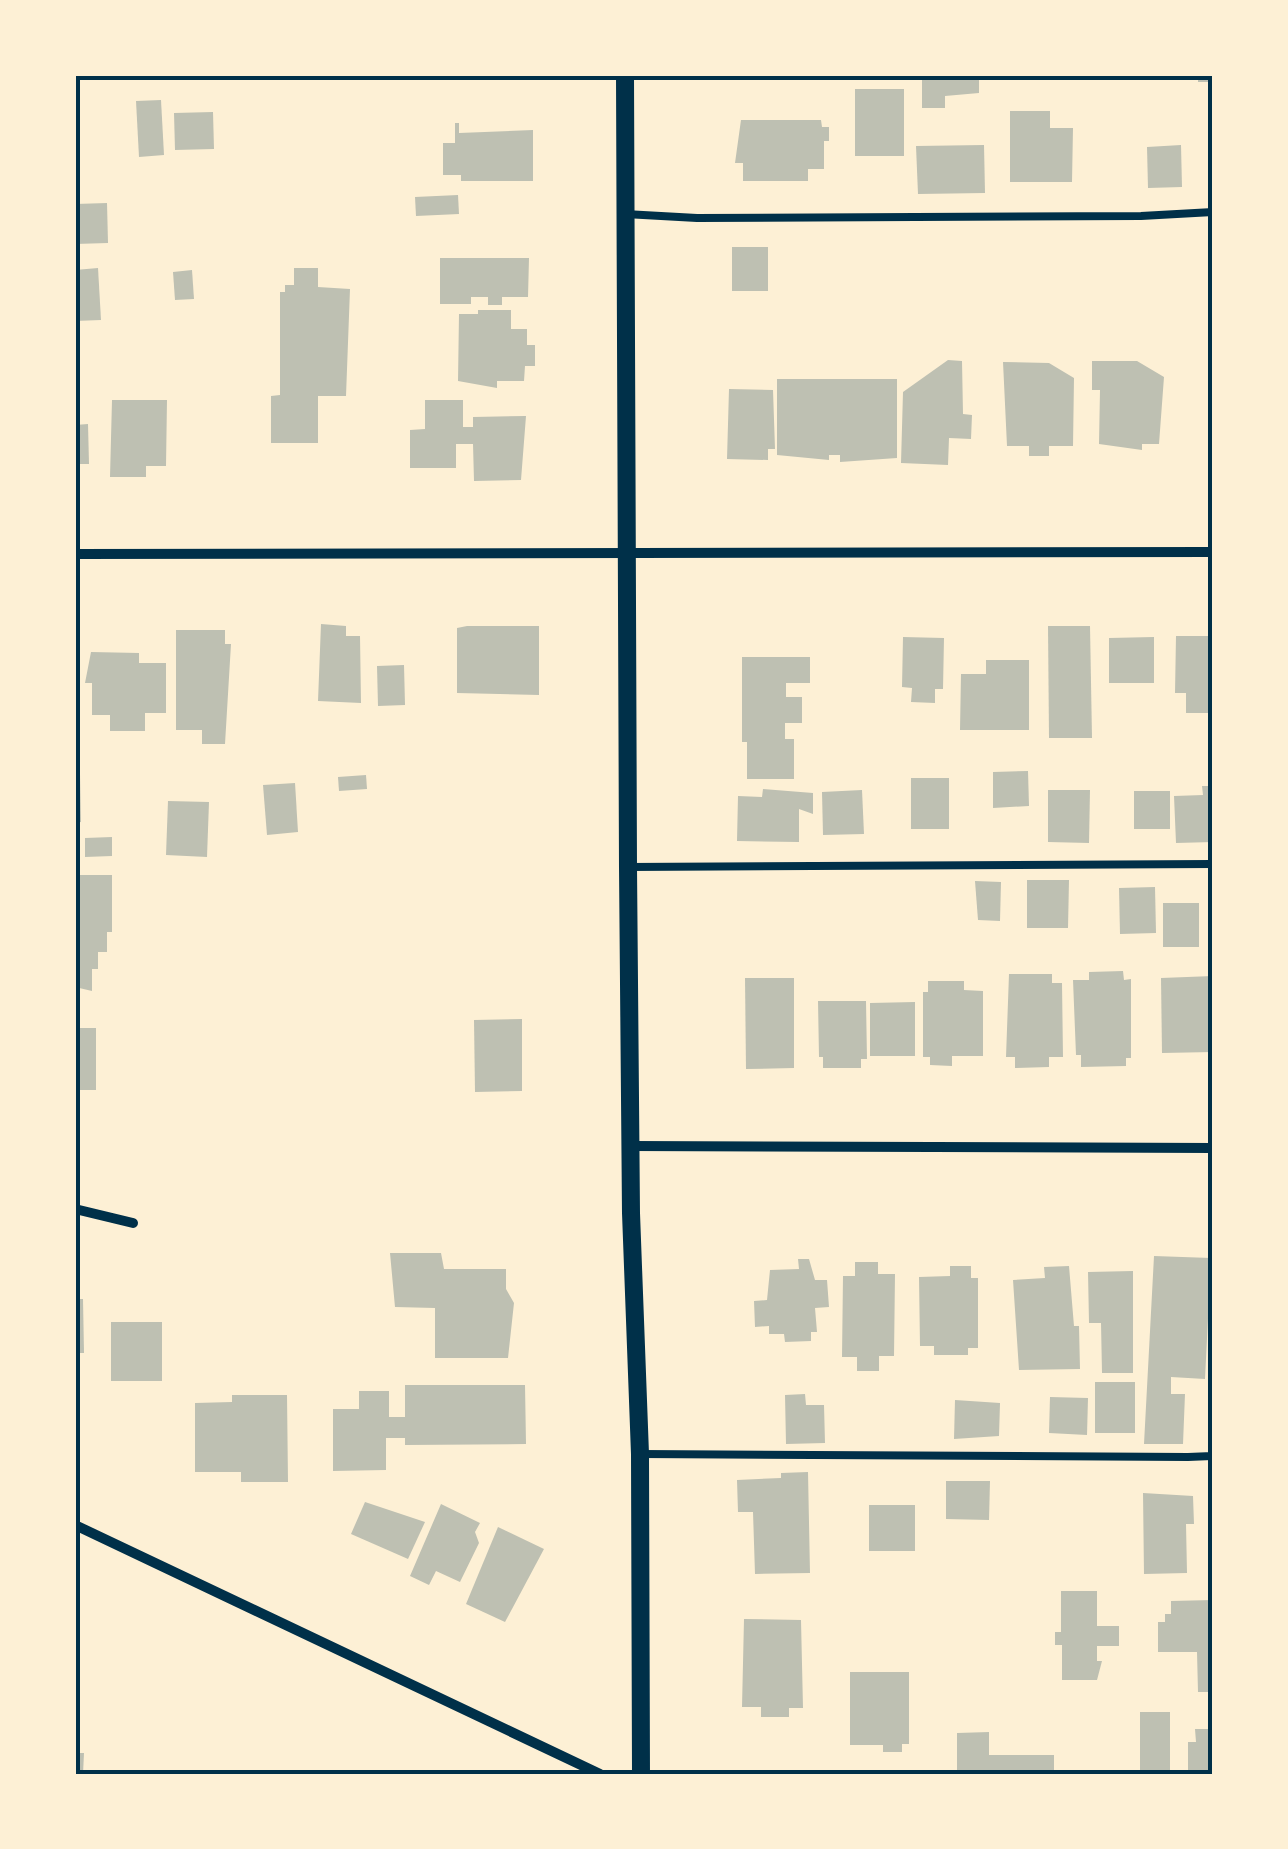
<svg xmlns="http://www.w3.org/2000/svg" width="1288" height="1849" font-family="'Golos Text',sans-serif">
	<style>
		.building { fill: #bec0b2 }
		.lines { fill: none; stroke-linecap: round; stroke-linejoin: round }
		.service { stroke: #003049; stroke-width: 8 }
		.minor { stroke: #003049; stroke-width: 10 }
		.tertiary { stroke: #003049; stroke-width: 18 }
		.neatline { fill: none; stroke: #003049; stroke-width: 4 }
	</style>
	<rect width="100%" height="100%" fill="#fdf0d5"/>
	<!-- building -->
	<g class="building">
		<path d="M922,75H979V93L945,96V108H922Z"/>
		<rect x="1001" y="75" width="49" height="5"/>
		<rect x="1198" y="75" width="15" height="7"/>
		<rect x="855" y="89" width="49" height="67"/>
		<path d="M161,100L164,155L139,157L136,101Z"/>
		<path d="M1010,111H1050V128H1073L1072,182H1010Z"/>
		<path d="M213,112L214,149L175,150L174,113Z"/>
		<path d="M741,120H821L822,127H829V141H824V169H808V181H743V163H735Z"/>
		<path d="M455,123H459V133L533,130V181H461V175H443V143H455Z"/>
		<path d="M984,145L985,193L918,194L916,146Z"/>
		<path d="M1181,145L1182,187L1148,188L1147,147Z"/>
		<path d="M458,195L459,214L416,216L415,197Z"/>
		<path d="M107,203L108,243L75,244V204Z"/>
		<rect x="732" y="247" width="36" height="44"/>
		<path d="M440,258H529L528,297H502V305H488V297H471V304H440Z"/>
		<path d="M98,268L101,320L75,321V270Z"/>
		<path d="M294,268H318V287L350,289L346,396H318V443H271V396L280,395V292H285V285H294Z"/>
		<path d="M192,270L194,299L175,300L173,272Z"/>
		<path d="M478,310H511V329H527V345H535V366H525L524,381H497V388L458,381L459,314H478Z"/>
		<path d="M948,360L962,361L963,414L972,415L971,439L949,438L948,465L901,463L903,392Z"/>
		<path d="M1092,361H1137L1164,377L1159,444H1142V450L1099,444L1100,390H1092Z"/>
		<path d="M1003,362L1049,363L1074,378L1073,446H1049V456H1029V446H1007Z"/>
		<path d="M777,379H897V458L840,462V455H829V460L777,455Z"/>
		<path d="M729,389L773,390L775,449H768V460L727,459Z"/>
		<path d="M112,400H167L166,466H146V477H110Z"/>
		<path d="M425,400H463V427H473V417L526,416L521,480L474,481L473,444H456V468H410V430L425,429Z"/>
		<path d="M88,424L89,464H75V425Z"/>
		<path d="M321,624L346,626V636H360L361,703L318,701Z"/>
		<path d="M467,626H539V695L457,693V628Z"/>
		<path d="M1048,626H1090L1092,738H1049Z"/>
		<path d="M176,630H225V644H231L225,744H202V730H176Z"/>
		<path d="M1176,636H1213V713H1186V693H1175Z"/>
		<path d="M903,637L944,638L943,689H935V703L911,702L912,688L902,687Z"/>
		<path d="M1154,637V683H1109V638Z"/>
		<path d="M91,652L139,653V663H166V713H145V731H110V715H92V683H85Z"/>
		<path d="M742,657H810V683H786V697H802V723H785V739H794V779H747V742H742Z"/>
		<path d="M986,660H1029V730H960L961,674H986Z"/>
		<path d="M404,665L405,705L378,706L377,666Z"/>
		<path d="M75,726H79L81,822L75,823Z"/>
		<path d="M1028,771L1029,806L993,808V772Z"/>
		<path d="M366,775L367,789L339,791L338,777Z"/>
		<rect x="911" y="778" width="38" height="51"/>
		<path d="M295,783L298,832L267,835L263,785Z"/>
		<path d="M1202,786H1213V842L1176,843L1174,796L1203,795Z"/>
		<path d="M763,789L813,793V814L799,809V842L737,841L738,796L762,797Z"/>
		<path d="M862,790L864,834L823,835L822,792Z"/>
		<path d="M1048,790H1090L1089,843L1048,842Z"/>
		<rect x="1134" y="791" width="36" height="38"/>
		<path d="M168,801L209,802L207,857L166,855Z"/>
		<path d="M112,837V856L85,857V838Z"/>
		<path d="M75,875H112V932H107V952H98V969H92V991L75,987Z"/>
		<path d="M1027,880H1069L1068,928H1027Z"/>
		<path d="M975,881L1001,882L1000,921L978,920Z"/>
		<path d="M1155,887L1156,933L1120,934L1119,888Z"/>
		<rect x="1163" y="903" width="36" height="44"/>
		<path d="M1123,971L1124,980L1131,979V1058H1126V1066L1081,1067V1055H1076L1073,980H1089V972Z"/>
		<path d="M1009,974H1052V983H1062L1063,1057H1049V1067L1015,1068V1057H1006Z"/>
		<path d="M1213,976V1052L1162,1053L1161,978Z"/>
		<path d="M745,978H794V1068L746,1069Z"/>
		<path d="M928,981H964V990L983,991V1056H952V1066L930,1065V1057H923V992H928Z"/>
		<path d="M818,1001H866L867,1059H861V1068H823V1057H819Z"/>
		<path d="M915,1002V1056H870V1003Z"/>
		<path d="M522,1019V1091L475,1092L474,1020Z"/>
		<rect x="75" y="1028" width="21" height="62"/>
		<path d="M390,1253H441L444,1269H506V1289L514,1303L508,1358H435V1308L395,1307Z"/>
		<path d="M1154,1256L1211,1258L1205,1379L1171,1377V1394H1185L1183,1444H1144Z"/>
		<path d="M798,1259H809L815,1280H827L829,1307L815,1308L817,1332H811V1341L785,1342L784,1334H769V1326L755,1327L754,1301L767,1300L770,1270L799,1269Z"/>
		<path d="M855,1262H878V1274H895L894,1356H879V1371H857V1357H842L843,1276H855Z"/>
		<path d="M950,1266H971V1278H978V1348H968V1355H934V1346H920L919,1277L950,1276Z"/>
		<path d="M1069,1266L1074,1326H1079L1080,1369L1019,1370L1013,1280L1045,1278L1044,1267Z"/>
		<path d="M1133,1271V1373H1102L1101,1323H1089L1088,1272Z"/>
		<path d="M75,1299H83L84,1353H75Z"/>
		<rect x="111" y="1322" width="51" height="59"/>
		<rect x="1095" y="1382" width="40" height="51"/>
		<path d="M405,1385H525L526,1444L405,1445V1438H386V1470L333,1471V1409H359V1391H389V1417H405Z"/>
		<path d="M805,1394L806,1405H824L825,1443L786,1444L785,1395Z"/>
		<path d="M232,1395H287L288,1482H241V1472H195V1403L232,1402Z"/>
		<path d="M1050,1397L1088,1398L1087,1435L1049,1433Z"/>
		<path d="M955,1400L1000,1403L999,1436L954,1439Z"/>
		<path d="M808,1472L810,1573L755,1574L753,1512H738L737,1480L781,1478V1473Z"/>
		<path d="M946,1481H990L989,1520L946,1519Z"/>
		<path d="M1143,1493L1193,1496L1194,1524H1186L1187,1573L1144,1574Z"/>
		<path d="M365,1502L425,1522L408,1559L351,1534Z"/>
		<path d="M441,1504L480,1523L475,1532L479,1543L460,1582L436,1571L429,1585L410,1576Z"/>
		<rect x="869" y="1505" width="46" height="46"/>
		<path d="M498,1527L544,1549L505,1622L466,1604Z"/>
		<path d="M1061,1591H1097V1626H1119V1646H1097V1661H1102L1097,1680H1062V1645H1055V1632H1061Z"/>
		<path d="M1213,1600V1692H1198L1197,1652H1158V1622H1165V1614H1171V1601Z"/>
		<path d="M744,1619L801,1620L803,1708H789V1717H761V1707H742Z"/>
		<path d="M850,1672H909V1744H902V1752H883V1745H850Z"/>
		<rect x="1140" y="1712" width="30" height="62"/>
		<path d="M1195,1729H1213V1774H1188V1742H1196Z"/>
		<path d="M989,1732V1755H1054V1774H957V1733Z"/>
		<path d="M75,1753H84L83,1774H75Z"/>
	</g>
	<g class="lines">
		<!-- service -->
		<g class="service">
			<path d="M625,214L697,218L1141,216L1213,212"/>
			<path d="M628,867L1213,864"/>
			<path d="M640,1454L1188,1457L1212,1456L1213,1443"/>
		</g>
		<!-- minor -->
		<g class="minor">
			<path d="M75,554L1213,552"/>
			<path d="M631,1146L1213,1148"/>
			<path d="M75,1209L133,1223"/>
			<path d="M75,1525L600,1774"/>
		</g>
		<!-- tertiary -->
		<path class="tertiary" d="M625,75L628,867L631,1213L640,1454L641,1774"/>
	</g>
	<!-- border -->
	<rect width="1288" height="1849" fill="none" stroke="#fdf0d5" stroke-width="155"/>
	<rect x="78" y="78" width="1132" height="1694" class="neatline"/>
</svg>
